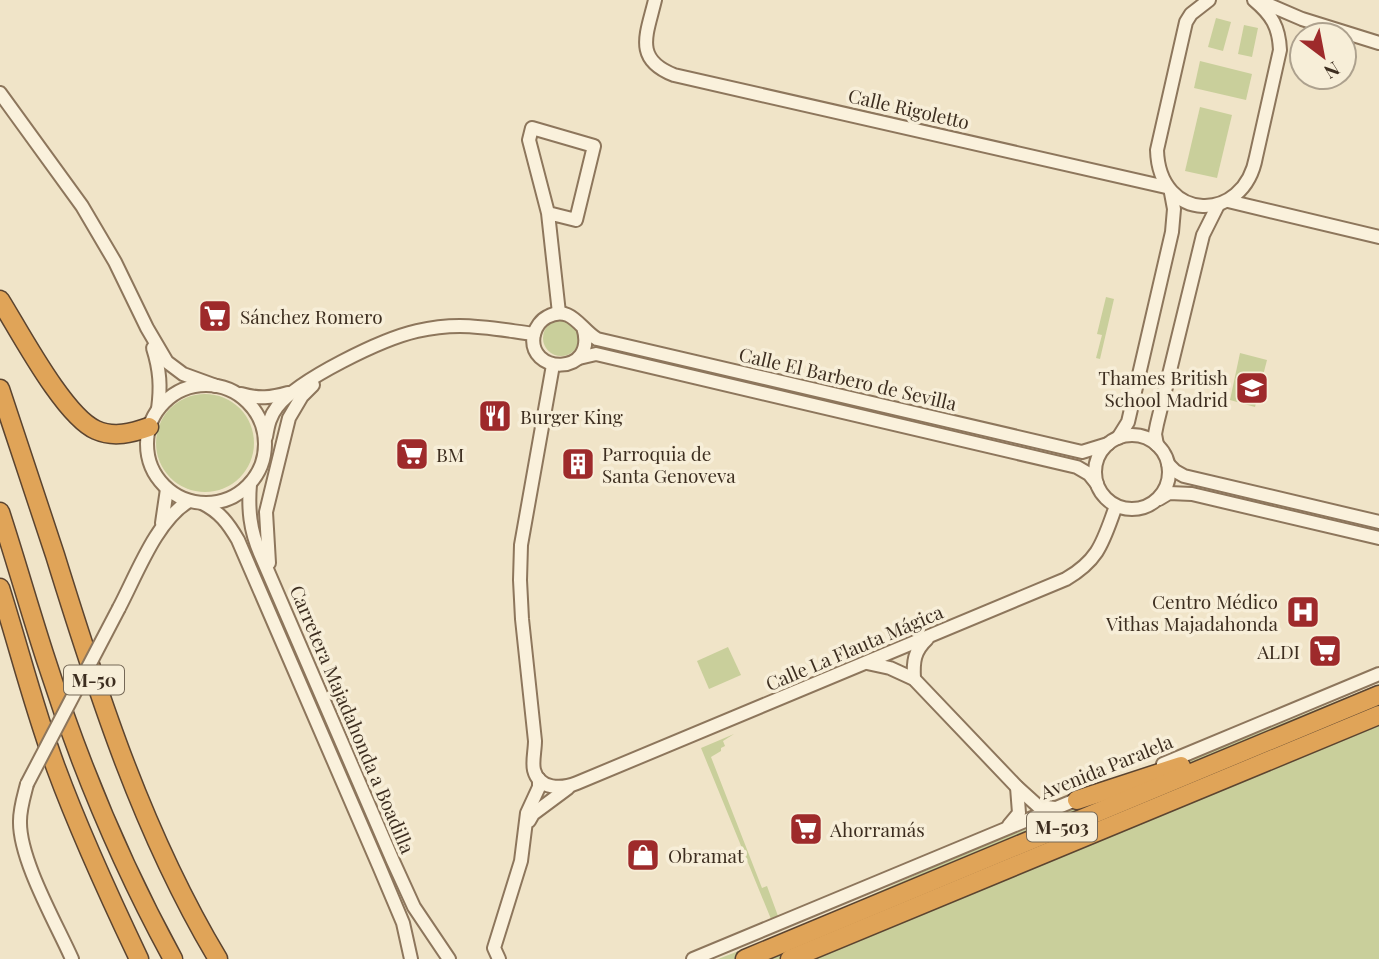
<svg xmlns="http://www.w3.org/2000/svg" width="1379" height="959" font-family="'Playfair Display',serif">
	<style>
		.green { fill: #c9cf9b }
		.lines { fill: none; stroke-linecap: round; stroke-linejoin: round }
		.minor-casing { stroke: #8d765c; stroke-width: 16 }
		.highway-casing { stroke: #5b4430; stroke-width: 21 }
		.minor { stroke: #faf1dc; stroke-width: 12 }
		.highway { stroke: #e0a458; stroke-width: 18 }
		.minor-bridge-casing { stroke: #8d765c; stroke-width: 16; stroke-linecap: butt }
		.minor-bridge { stroke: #faf1dc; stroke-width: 12 }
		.labels { text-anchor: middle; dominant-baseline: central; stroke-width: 7; stroke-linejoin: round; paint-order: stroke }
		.shield { fill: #f7eed8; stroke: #756857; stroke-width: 2 }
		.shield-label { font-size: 18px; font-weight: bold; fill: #3d2e20 }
		.street-label { font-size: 19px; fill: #3d2e20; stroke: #f7eed8 }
		.poi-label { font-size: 19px; fill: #3d2e20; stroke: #f7eed8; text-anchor: start }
	</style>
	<rect width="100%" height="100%" fill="#f0e4c8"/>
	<!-- green -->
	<g class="green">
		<path d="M1216,18L1231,22L1223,51L1208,47Z"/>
		<path d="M1244,25L1258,28L1252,57L1238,54Z"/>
		<path d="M1200,61L1252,74L1246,100L1194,88Z"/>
		<path d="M1200,107L1232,115L1217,178L1185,171Z"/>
		<path d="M1106,297L1114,299L1100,359L1096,358L1102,335L1097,334Z"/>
		<circle cx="561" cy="338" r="18"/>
		<path d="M1240,353L1267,360L1255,407L1230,400Z"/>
		<circle cx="205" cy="443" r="49"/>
		<path d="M728,647L741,675L709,689L697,661Z"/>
		<path d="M1379,684V959H718L798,928L1000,837Z"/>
		<path d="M734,734L723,741L725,746L721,748V751L711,757L762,888L767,886L778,916L771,919L701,748Z"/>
	</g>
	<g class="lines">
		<defs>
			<g id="minor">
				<path d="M655,0C647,34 633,59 674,75L1166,187"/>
				<path d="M1209,0L1191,14L1186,22L1157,150C1159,223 1244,224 1256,157L1280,50C1279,27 1272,15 1254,0"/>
				<path d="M1260,1L1302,19L1379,43"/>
				<path d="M0,93L82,206L115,262L147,328L167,362L183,374L216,386"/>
				<path d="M1228,201L1379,237"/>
				<path d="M548,213L576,220L594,146L532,128L529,140L548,213L559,313"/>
				<path d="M583,327C599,377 525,375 534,334C536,327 541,320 547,317C571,304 580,329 597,339L1082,452L1108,444"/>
				<path d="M153,348C160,370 161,387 158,409"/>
				<path d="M579,358L596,354L1077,467L1089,474L1097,484"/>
				<path d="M553,365L521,545L520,580L522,619L535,741C535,750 532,762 534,770C539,790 562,789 577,783L1066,579C1100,559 1103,541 1116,506"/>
				<circle cx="206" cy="444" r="59"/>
				<path d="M241,394C259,399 271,398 288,393"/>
				<circle cx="1132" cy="472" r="37"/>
				<path d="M266,437C268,425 270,416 277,407C299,379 382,339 417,331C430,328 446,326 460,326C484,326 510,331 534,334"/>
				<path d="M1118,438L1128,422L1172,232L1174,209L1171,193"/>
				<path d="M1157,445L1155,434L1157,424L1203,235L1218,205"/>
				<path d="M1168,464L1175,471L1184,476L1379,522"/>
				<path d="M250,484C248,509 250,530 260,553L393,861L414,907L449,959"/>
				<path d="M1159,499L1169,493L1192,494L1379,538"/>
				<path d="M202,503C220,512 228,523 238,540L379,866L403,923L411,959"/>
				<path d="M162,523L167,489"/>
				<path d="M269,563L266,512L275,475L289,418L302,396L313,385"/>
				<path d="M119,608C137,574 156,521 189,501"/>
				<path d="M867,663L890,668L914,679L1017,787L1038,806L1055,808"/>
				<path d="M914,679C913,662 914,651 927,639"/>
				<path d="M1163,764L1379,674"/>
				<path d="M27,784C24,796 20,808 20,821C19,859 56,923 72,959"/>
				<path d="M529,821L533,814L568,788"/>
				<path d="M1009,825L1019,813L1017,787"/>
				<path d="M499,959L494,948L521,861L527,813L539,787V779"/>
				<path d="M693,959L1085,796"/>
			</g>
			<g id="highway">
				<path d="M0,300C20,332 64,416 96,430C114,438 132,433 149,427"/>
				<path d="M0,389C18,444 37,500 55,555C98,694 143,834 218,959"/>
				<path d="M0,512C16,561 30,611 46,660C79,763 121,864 173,959"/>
				<path d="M0,588C19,648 34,709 56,768C80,833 109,896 139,959"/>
				<path d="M1077,800L1181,766"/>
				<path d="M745,959L1379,695"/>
				<path d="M790,959L1379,715"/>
			</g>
		</defs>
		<!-- minor casing -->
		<use href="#minor" class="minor-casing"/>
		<!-- highway casing -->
		<use href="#highway" class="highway-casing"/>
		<!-- minor -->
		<use href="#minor" class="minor"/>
		<!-- highway -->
		<use href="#highway" class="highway"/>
		<defs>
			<path id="minor-bridge" d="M27,784L119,608"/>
		</defs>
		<!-- minor-bridge casing -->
		<use href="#minor-bridge" class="minor-bridge-casing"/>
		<!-- minor-bridge -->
		<use href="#minor-bridge" class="minor-bridge"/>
	</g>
	<!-- icons -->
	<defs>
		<symbol id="supermarket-square" viewBox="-11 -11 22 22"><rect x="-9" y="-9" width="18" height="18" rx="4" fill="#9e2a2b" stroke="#f7eed8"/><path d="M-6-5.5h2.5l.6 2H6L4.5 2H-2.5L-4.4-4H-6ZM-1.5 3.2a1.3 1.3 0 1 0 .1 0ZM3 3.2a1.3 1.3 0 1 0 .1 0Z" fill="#fff"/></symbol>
		<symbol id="school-square" viewBox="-11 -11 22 22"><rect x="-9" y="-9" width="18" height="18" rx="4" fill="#9e2a2b" stroke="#f7eed8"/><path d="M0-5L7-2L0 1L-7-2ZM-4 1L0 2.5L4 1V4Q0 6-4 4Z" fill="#fff"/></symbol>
		<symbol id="restaurant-square" viewBox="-11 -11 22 22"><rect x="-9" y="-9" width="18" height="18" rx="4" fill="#9e2a2b" stroke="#f7eed8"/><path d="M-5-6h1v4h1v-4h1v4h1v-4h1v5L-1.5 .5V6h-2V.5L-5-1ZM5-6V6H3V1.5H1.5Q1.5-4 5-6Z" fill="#fff"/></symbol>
		<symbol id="building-square" viewBox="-11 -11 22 22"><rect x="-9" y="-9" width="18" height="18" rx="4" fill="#9e2a2b" stroke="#f7eed8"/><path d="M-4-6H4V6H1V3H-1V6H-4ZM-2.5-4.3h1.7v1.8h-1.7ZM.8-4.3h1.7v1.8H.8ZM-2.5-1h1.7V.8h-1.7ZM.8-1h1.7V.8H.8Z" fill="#fff"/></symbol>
		<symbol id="hospital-square" viewBox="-11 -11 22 22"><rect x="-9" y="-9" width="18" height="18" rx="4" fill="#9e2a2b" stroke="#f7eed8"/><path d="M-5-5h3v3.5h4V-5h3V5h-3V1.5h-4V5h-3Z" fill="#fff"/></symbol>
		<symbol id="shop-square" viewBox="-11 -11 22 22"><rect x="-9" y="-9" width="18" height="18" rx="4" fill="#9e2a2b" stroke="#f7eed8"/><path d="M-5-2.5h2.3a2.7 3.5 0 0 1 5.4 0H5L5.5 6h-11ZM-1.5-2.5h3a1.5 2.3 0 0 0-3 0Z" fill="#fff"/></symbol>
	</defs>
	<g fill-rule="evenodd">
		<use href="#supermarket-square" x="196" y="297" width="38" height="38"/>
		<use href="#school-square" x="1233" y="369" width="38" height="38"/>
		<use href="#restaurant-square" x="476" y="397" width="38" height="38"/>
		<use href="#supermarket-square" x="393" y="435" width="38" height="38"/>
		<use href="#building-square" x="559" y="445" width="38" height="38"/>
		<use href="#hospital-square" x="1284" y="593" width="38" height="38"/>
		<use href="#supermarket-square" x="1306" y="632" width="38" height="38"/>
		<use href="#supermarket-square" x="787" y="810" width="38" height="38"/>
		<use href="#shop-square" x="624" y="836" width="38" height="38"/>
	</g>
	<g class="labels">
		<!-- shield labels -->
		<g class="shield">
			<rect x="64" y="665.5" width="60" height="29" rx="5"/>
			<rect x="1027" y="812.5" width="70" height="29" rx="5"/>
		</g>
		<g class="shield-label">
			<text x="94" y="680">M-50</text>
			<text x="1062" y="827">M-503</text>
		</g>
		<!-- street labels -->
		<g class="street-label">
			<text transform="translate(909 108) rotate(13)">Calle Rigoletto</text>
			<text transform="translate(848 378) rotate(13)">Calle El Barbero de Sevilla</text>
			<text transform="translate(854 647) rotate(-23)">Calle La Flauta Mágica</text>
			<text transform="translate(353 719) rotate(67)">Carretera Majadahonda a Boadilla</text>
			<text transform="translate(1106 766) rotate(-22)">Avenida Paralela</text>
		</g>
		<!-- poi labels -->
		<g class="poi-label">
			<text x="240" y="316">Sánchez Romero</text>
			<text x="1228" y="377" text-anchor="end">Thames British<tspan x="1228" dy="22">School Madrid</tspan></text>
			<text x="520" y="416">Burger King</text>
			<text x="602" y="453">Parroquia de<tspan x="602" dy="22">Santa Genoveva</tspan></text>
			<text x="436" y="454">BM</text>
			<text x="1278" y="601" text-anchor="end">Centro Médico<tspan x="1278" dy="22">Vithas Majadahonda</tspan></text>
			<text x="1300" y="651" text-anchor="end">ALDI</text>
			<text x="830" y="829">Ahorramás</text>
			<text x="668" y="855">Obramat</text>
		</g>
	</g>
	<!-- north arrow -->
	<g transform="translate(1323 56) rotate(148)"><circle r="33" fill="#f7eed8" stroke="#ada18e" stroke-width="2"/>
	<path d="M0-5L12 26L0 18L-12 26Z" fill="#9e2a2b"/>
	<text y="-10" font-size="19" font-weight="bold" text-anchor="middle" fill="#3d2e20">N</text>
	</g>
</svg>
